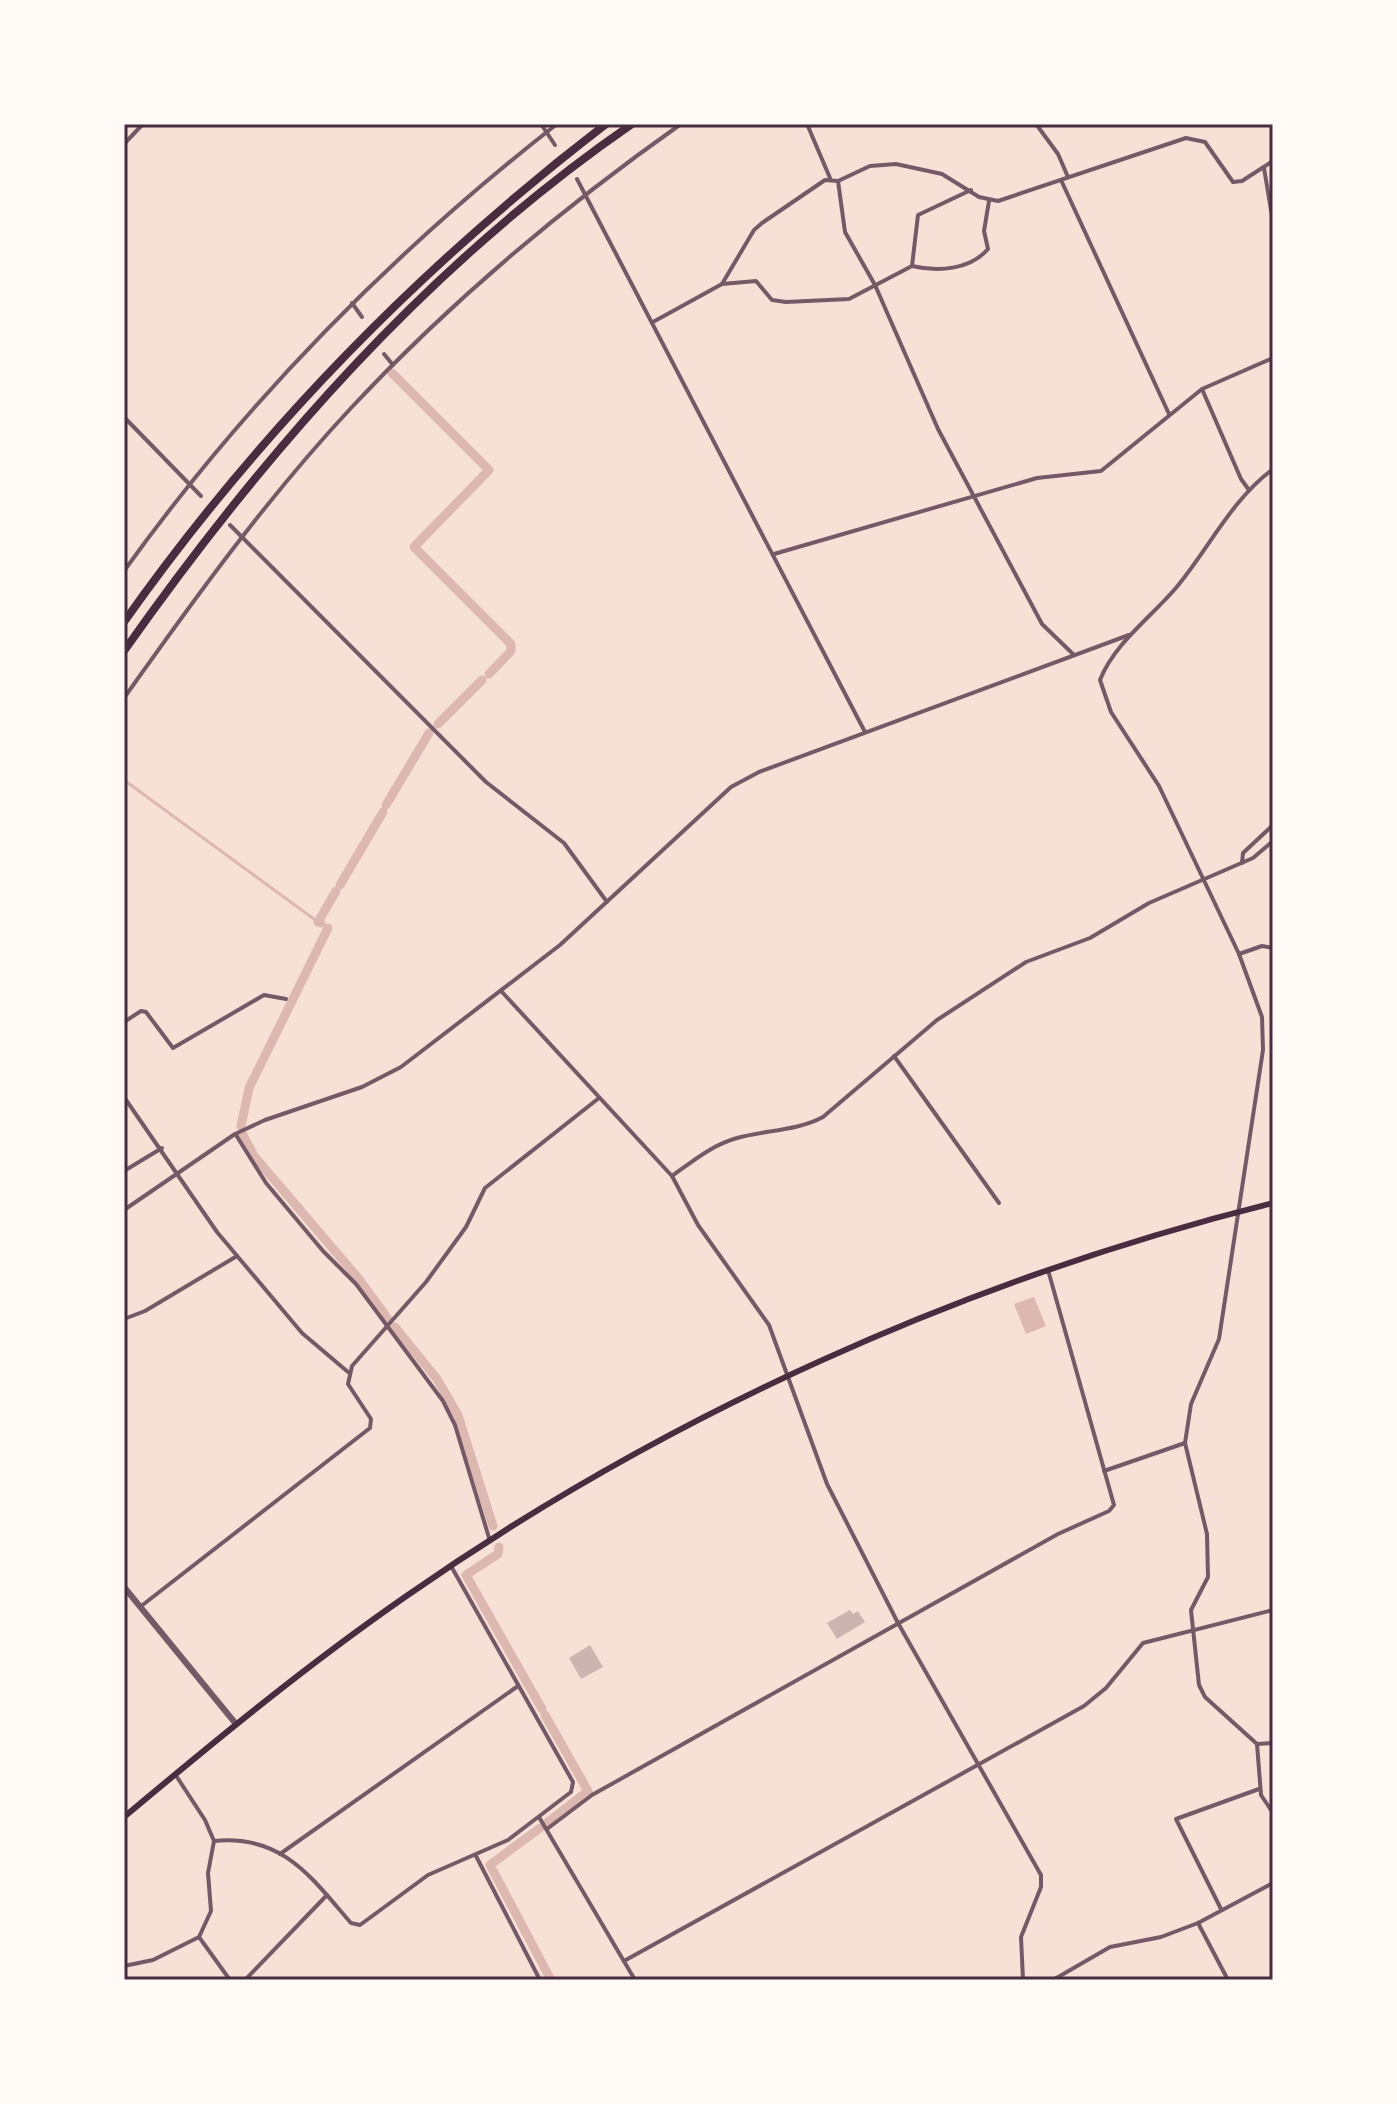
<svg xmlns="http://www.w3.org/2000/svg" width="1397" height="2104" font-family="'Crimson Pro',serif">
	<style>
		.water { fill: #dcb8b0 }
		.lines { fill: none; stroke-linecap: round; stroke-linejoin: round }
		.stream { stroke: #dcb8b0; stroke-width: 3 }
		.canal { stroke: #dcb8b0; stroke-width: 9 }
		.building { fill: #ccb4b1 }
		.minor { stroke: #755966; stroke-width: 4 }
		.tertiary { stroke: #755966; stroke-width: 6 }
		.secondary { stroke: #4a2c40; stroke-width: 6 }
		.motorway { stroke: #4a2c40; stroke-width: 8 }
		.neatline { fill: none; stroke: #4a2c40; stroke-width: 3 }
	</style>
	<rect width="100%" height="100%" fill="#f7e1d7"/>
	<!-- water -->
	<path class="water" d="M1034,1297L1046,1326L1026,1334L1014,1304Z"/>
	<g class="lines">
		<!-- stream -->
		<path class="stream" d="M124,780L318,922"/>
		<!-- canal -->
		<g class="canal">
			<path d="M392,373L489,470L414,547L511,644V651L489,674"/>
			<path d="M438,724L482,680"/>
			<path d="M386,805L429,733"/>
			<path d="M340,885L383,812"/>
			<path d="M321,923L318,922L336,891"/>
			<path d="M241,1126L249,1088L328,928"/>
			<path d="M243,1135L254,1156L358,1278L388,1319"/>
			<path d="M395,1327L437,1379L458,1415L493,1526"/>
			<path d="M499,1547L498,1554L466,1575L542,1709"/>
			<path d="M545,1715L588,1791L548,1822"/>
			<path d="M540,1828L490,1865L551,1980"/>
		</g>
	</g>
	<!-- building -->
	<g class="building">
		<path d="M850,1610L853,1614L858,1611L865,1622L837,1639L827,1623Z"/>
		<path d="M590,1645L603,1667L581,1679L569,1658Z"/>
	</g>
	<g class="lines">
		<!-- minor -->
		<g class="minor">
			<path d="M541,124L555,145"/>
			<path d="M807,124L830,178"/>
			<path d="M1036,124L1058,154L1068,177"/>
			<path d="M124,144L143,124"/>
			<path d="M1264,168L1273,222"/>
			<path d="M577,179L865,732"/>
			<path d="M1061,180L1169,414"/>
			<path d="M838,181L845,232L875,285L938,429L1042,624L1074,655"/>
			<path d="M971,190L918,215L912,266C938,272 970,270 988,249L984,231L989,201"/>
			<path d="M722,284L756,281L772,300L786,302L849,299L912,266"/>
			<path d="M352,303L362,317"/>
			<path d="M653,322L722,284L754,230L762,223L825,180L838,181L870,166L896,164L942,174L979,197L998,201L1186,138L1205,142L1233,182L1242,181L1273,161"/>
			<path d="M384,354L393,365"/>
			<path d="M1202,389L1241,479L1249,490"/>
			<path d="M124,417L201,496"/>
			<path d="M1273,469C1231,500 1208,550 1175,589C1150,618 1114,644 1100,680L1111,712L1159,786L1239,954L1262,1017L1263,1050L1219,1339L1191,1404L1185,1443L1207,1534L1208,1577L1191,1610L1199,1685L1205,1697L1257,1744L1261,1795L1273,1813"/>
			<path d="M230,525L486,782L564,843L607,902"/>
			<path d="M774,554L1037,478L1101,471L1202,389L1273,358"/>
			<path d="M124,571C246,401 392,253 557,124"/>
			<path d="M124,698C195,598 267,498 351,408C451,301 562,208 681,124"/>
			<path d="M1242,863L1243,853L1273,825"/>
			<path d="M1239,954L1262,946L1273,948"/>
			<path d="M502,992L672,1176L698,1225L769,1325L827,1484L898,1623L1041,1875V1887L1021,1937L1023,1980"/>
			<path d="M124,1022L141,1011L146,1012L173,1048L264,995L286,999"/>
			<path d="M894,1056L999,1203"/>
			<path d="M124,1097L217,1232L302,1333L348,1372"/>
			<path d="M236,1135L266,1183L323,1251L356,1284L443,1401L455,1425L490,1541"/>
			<path d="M124,1171L162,1148"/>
			<path d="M672,1176C693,1161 712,1145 737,1138C765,1130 797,1131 823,1117L937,1020L1026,962L1090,938L1149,903L1253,858L1273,841"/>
			<path d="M124,1210L235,1134L265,1120L362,1087L401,1067L560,945L731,787L759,772L1129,635"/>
			<path d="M124,1319L145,1311L237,1256"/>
			<path d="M1104,1471L1185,1443"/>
			<path d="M140,1607L370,1428L371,1419L348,1384L352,1366L426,1282L466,1227L485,1188L599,1098"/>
			<path d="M1257,1744L1273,1743"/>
			<path d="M539,1817L635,1980"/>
			<path d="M547,1829L592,1795L1058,1534L1109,1511L1114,1505L1048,1270"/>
			<path d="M214,1841C282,1834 311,1877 351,1923L360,1925L428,1875L508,1840L571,1792L573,1782L451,1566"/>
			<path d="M280,1854L518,1686"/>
			<path d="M476,1856L540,1980"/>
			<path d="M1221,1909L1176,1819L1259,1789"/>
			<path d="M1198,1923L1228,1980"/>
			<path d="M199,1937L230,1980"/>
			<path d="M624,1961L1084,1706L1106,1688L1143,1643L1273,1610"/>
			<path d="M124,1966L153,1960L199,1937L211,1911L208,1873L214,1841L205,1820L175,1774"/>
			<path d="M245,1980L327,1895"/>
			<path d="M1053,1980L1110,1947L1161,1937L1198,1923L1273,1883"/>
			<path d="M1271,1980L1273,1979"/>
		</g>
		<!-- tertiary -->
		<path class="tertiary" d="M124,1587L236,1724"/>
		<!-- secondary -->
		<path class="secondary" d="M124,1817C216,1740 307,1665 405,1597C665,1415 965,1280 1273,1203"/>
		<!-- motorway -->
		<g class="motorway">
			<path d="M124,622C259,431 420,267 606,124"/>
			<path d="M124,651C265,451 429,264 632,124"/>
		</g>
	</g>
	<!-- border -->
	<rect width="1397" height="2104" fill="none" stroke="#fffaf5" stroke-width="252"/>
	<rect x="126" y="126" width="1145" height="1852" class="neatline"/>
</svg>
